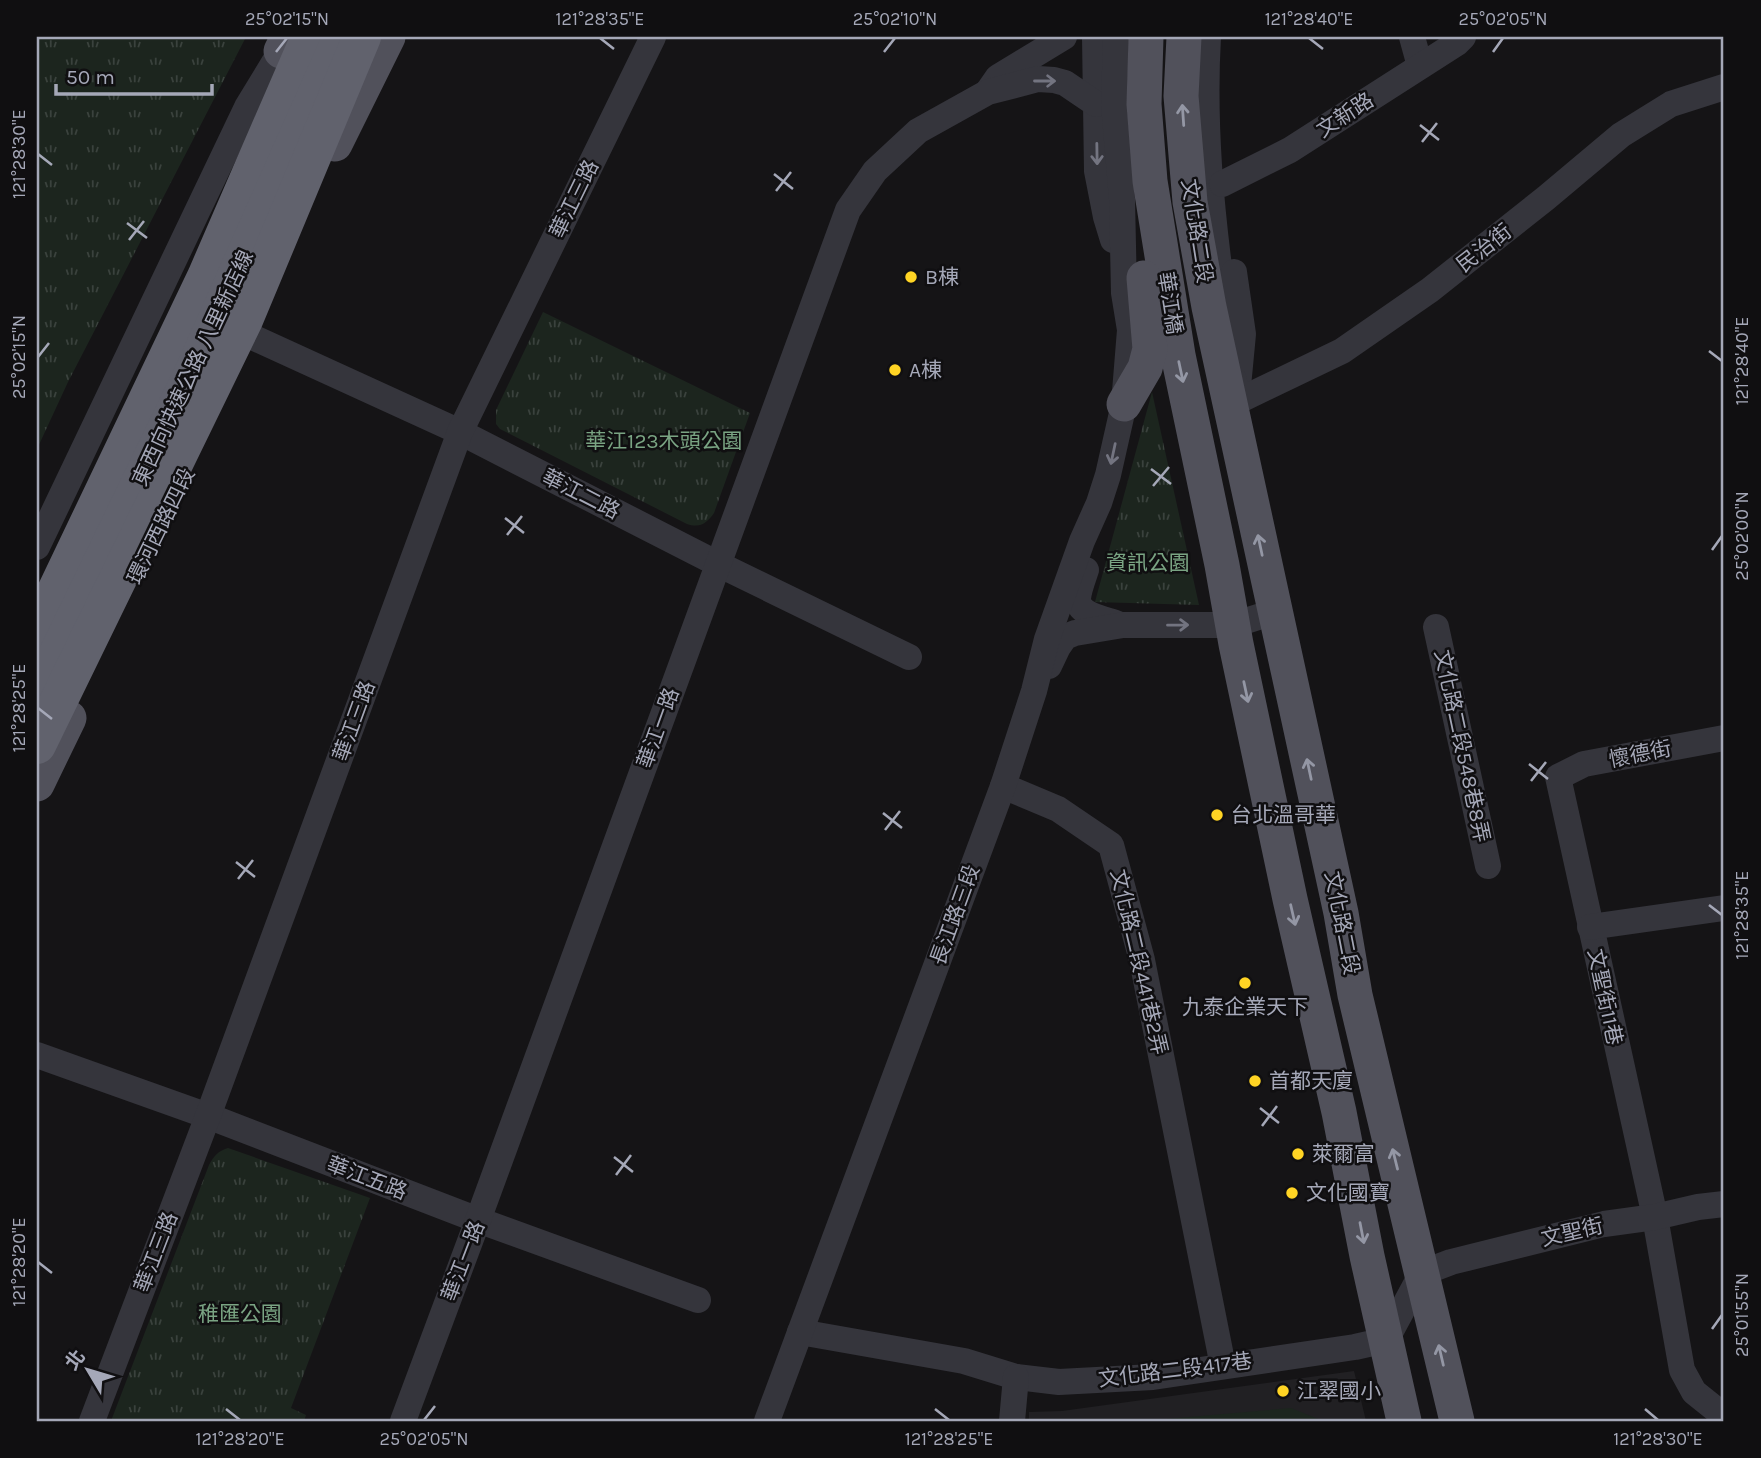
<svg xmlns="http://www.w3.org/2000/svg" width="1761" height="1458" font-family="Karla,'Noto Sans TC',sans-serif">
	<style>
		.built { fill: #212023 }
		.grass { fill: url(#grass-tufts) }
		.garden { fill: #1c251e }
		.lines { fill: none; stroke-linecap: round; stroke-linejoin: round }
		.minor { stroke: #35353c; stroke-width: 26 }
		.major { stroke: #51515b; stroke-width: 35 }
		.highway { stroke: #61626d; stroke-width: 38 }
		.highway-bridge { stroke: #61626d; stroke-width: 38 }
		.oneway { stroke: #737480 }
		.oneway2 { stroke: #9497a5 }
		.ticks { fill: none; stroke: #a5a8b8; stroke-width: 2.5 }
		.poi-dot { fill: #ffd424; stroke: #100f11; stroke-width: 2.5 }
		.labels { text-anchor: middle; dominant-baseline: central; stroke-width: 5; stroke-linejoin: round; paint-order: stroke }
		.street-label { font-size: 21px; fill: #a5a8b8; stroke: #100f11 }
		.poi-label { font-size: 21px; fill: #a5a8b8; stroke: #100f11; text-anchor: start }
		.park-label { font-size: 21px; fill: #7aa483; stroke: #100f11 }
		.neatline { fill: none; stroke: #a5a8b8; stroke-width: 2.5 }
		.ticks-label { font-size: 18px; text-anchor: middle; fill: #a5a8b8 }
	</style>
	<defs>
		<pattern id="grass-tufts" width="24" height="20" patternUnits="userSpaceOnUse" patternTransform="scale(1.75)"><rect width="24" height="20" fill="#1c251e"/><path d="M3 7l-1-3M5 7V3M7 7l1-3M15 17l-1-3M17 17v-4M19 17l1-3" fill="none" stroke="#3a423d"/></pattern>
	</defs>
	<rect width="100%" height="100%" fill="#151416"/>
	<!-- built -->
	<path class="built" d="M1354,1371L1366,1421H1029V1412L1062,1411Z"/>
	<!-- grass -->
	<g class="grass">
		<path d="M37,37H246L68,382L37,449Z"/>
		<path d="M543,312L750,413L714,513C706,524 700,528 687,524L500,429L496,424V410Z"/>
		<path d="M1152,392L1199,605L1095,602Z"/>
		<path d="M228,1148L370,1198L291,1408L306,1415L304,1421H111L209,1165C214,1156 218,1151 228,1148Z"/>
	</g>
	<!-- garden -->
	<path class="garden" d="M1291,1408L1323,1421H1144Z"/>
	<g class="lines">
		<!-- minor -->
		<g class="minor">
			<path d="M1095,37L1097,171L1106,217L1113,240"/>
			<path d="M1208,37C1203,124 1211,210 1223,297"/>
			<path d="M1412,37L1420,66"/>
			<path d="M989,90L998,77L1064,37"/>
			<path d="M1222,184L1290,150L1457,43L1463,37"/>
			<path d="M1234,272L1243,334L1237,397"/>
			<path d="M250,336L460,432L718,564L909,657"/>
			<path d="M1234,380L1236,402L1342,351L1430,290L1546,198L1621,135L1671,104L1724,87"/>
			<path d="M37,547L247,107L281,51"/>
			<path d="M1086,570C1083,579 1079,589 1078,598C1077,615 1106,619 1118,624"/>
			<path d="M1436,627L1488,866"/>
			<path d="M1049,666L1058,647L1065,637L1075,633L1123,625H1233L1274,612"/>
			<path d="M1724,738L1584,764L1558,777L1655,1217L1682,1370L1694,1392L1724,1416"/>
			<path d="M1003,786L1058,809L1111,845L1142,960L1223,1366"/>
			<path d="M1590,927L1724,908"/>
			<path d="M37,1055L208,1116L478,1220L698,1300"/>
			<path d="M800,1332L964,1361L1016,1377L1059,1382L1153,1377L1355,1347L1386,1340L1422,1273L1451,1262L1604,1224L1655,1217L1698,1207L1724,1204"/>
			<path d="M92,1421L208,1116L460,432L653,37"/>
			<path d="M403,1421L478,1220L848,210L875,171L918,131L988,92L1038,79L1054,80L1065,83L1096,104"/>
			<path d="M767,1421L1003,786L1034,691L1047,639L1082,541L1099,503L1108,475L1124,404L1130,330L1124,293L1122,199L1114,105L1116,37"/>
			<path d="M1012,1421L1016,1377"/>
		</g>
		<!-- major -->
		<g class="major">
			<path d="M1146,37L1144,104L1150,181L1178,355L1222,565L1236,644L1290,899L1339,1112L1367,1256L1404,1421"/>
			<path d="M1184,37L1181,96L1190,202L1209,307L1341,913L1355,995L1457,1421"/>
			<path d="M281,51L288,37"/>
			<path d="M335,144L388,37"/>
			<path d="M1124,404L1145,368L1150,349L1144,278"/>
			<path d="M37,784L69,718"/>
		</g>
		<!-- highway -->
		<g class="highway">
			<path d="M37,631L206,277L310,37"/>
			<path d="M37,697L195,369L342,37"/>
		</g>
		<!-- highway-bridge -->
		<path class="highway-bridge" d="M37,745L244,320L362,37"/>
	</g>
	<!-- one-way arrows -->
	<defs><path id="oneway-shaft" d="M-6 0H5M1.5-3L5.5 0L1.5 3" fill="none" stroke-width="1.6" stroke-linecap="round" stroke-linejoin="round" transform="scale(1.75)"/></defs>
	<g class="oneway">
		<use href="#oneway-shaft" transform="translate(1045 81)"/>
		<use href="#oneway-shaft" transform="translate(1097 154) rotate(89)"/>
		<use href="#oneway-shaft" transform="translate(1113 454) rotate(102)"/>
		<use href="#oneway-shaft" transform="translate(1178 625) rotate(-1)"/>
	</g>
	<g class="oneway2">
		<use href="#oneway-shaft" transform="translate(1183 115) rotate(-94)"/>
		<use href="#oneway-shaft" transform="translate(1181 372) rotate(78)"/>
		<use href="#oneway-shaft" transform="translate(1260 545) rotate(-102)"/>
		<use href="#oneway-shaft" transform="translate(1246 692) rotate(78)"/>
		<use href="#oneway-shaft" transform="translate(1309 769) rotate(-102)"/>
		<use href="#oneway-shaft" transform="translate(1293 915) rotate(77)"/>
		<use href="#oneway-shaft" transform="translate(1395 1159) rotate(-104)"/>
		<use href="#oneway-shaft" transform="translate(1362 1233) rotate(79)"/>
		<use href="#oneway-shaft" transform="translate(1441 1355) rotate(-103)"/>
	</g>
	<!-- ticks -->
	<path class="ticks" d="M600,38L614,49M1309,38L1323,49M276,52L287,38M884,52L895,38M1493,52L1503,38M1420,125L1439,140M1422,142L1437,123M38,154L52,165M774,174L793,189M776,191L791,172M127,223L147,238M129,240L144,221M1709,351L1722,361M38,357L49,343M1151,469L1171,484M1153,486L1169,467M505,518L524,533M507,535L522,516M1712,550L1722,536M38,708L52,719M1529,764L1548,779M1531,781L1546,762M883,813L902,828M885,830L900,811M236,862L255,877M238,879L253,860M1709,905L1722,915M1260,1108L1279,1123M1262,1126L1277,1106M614,1157L633,1172M616,1175L631,1155M38,1262L52,1273M1712,1329L1722,1315M226,1409L240,1420M935,1409L949,1420M1645,1409L1658,1420M424,1420L435,1406"/>
	<!-- markers -->
	<g class="poi-dot">
		<circle cx="911" cy="277" r="7"/>
		<circle cx="895" cy="370" r="7"/>
		<circle cx="1217" cy="815" r="7"/>
		<circle cx="1245" cy="983" r="7"/>
		<circle cx="1255" cy="1081" r="7"/>
		<circle cx="1298" cy="1154" r="7"/>
		<circle cx="1292" cy="1193" r="7"/>
		<circle cx="1283" cy="1391" r="7"/>
	</g>
	<g class="labels">
		<!-- street labels -->
		<g class="street-label">
			<text transform="translate(1345 115) rotate(-33)">文新路</text>
			<text transform="translate(574 199) rotate(-64)">華江三路</text>
			<text transform="translate(1197 231) rotate(81)">文化路二段</text>
			<text transform="translate(1484 248) rotate(-38)">民治街</text>
			<text transform="translate(1170 303) rotate(81)">華江橋</text>
			<text transform="translate(193 368) rotate(-65)">東西向快速公路 八里新店線</text>
			<text transform="translate(581 494) rotate(27)">華江二路</text>
			<text transform="translate(161 526) rotate(-64)">環河西路四段</text>
			<text transform="translate(354 721) rotate(-70)">華江三路</text>
			<text transform="translate(658 728) rotate(-70)">華江一路</text>
			<text transform="translate(1462 746) rotate(78)">文化路二段548巷8弄</text>
			<text transform="translate(1640 754) rotate(-11)">懷德街</text>
			<text transform="translate(955 915) rotate(-70)">長江路三段</text>
			<text transform="translate(1342 923) rotate(79)">文化路二段</text>
			<text transform="translate(1139 962) rotate(77)">文化路二段441巷2弄</text>
			<text transform="translate(1605 997) rotate(78)">文聖街11巷</text>
			<text transform="translate(367 1178) rotate(21)">華江五路</text>
			<text transform="translate(1572 1232) rotate(-13)">文聖街</text>
			<text transform="translate(156 1252) rotate(-69)">華江三路</text>
			<text transform="translate(463 1261) rotate(-69)">華江一路</text>
			<text transform="translate(1175 1370) rotate(-7)">文化路二段417巷</text>
		</g>
		<!-- poi labels -->
		<g class="poi-label">
			<text x="925" y="277">B棟</text>
			<text x="909" y="370">A棟</text>
			<text x="1231" y="815">台北溫哥華</text>
			<text x="1245" y="1007" text-anchor="middle">九泰企業天下</text>
			<text x="1269" y="1081">首都天廈</text>
			<text x="1312" y="1154">萊爾富</text>
			<text x="1306" y="1193">文化國寶</text>
			<text x="1297" y="1391">江翠國小</text>
		</g>
		<!-- park labels -->
		<g class="park-label">
			<text x="664" y="441">華江123木頭公園</text>
			<text x="1148" y="563">資訊公園</text>
			<text x="240" y="1314">稚匯公園</text>
		</g>
	</g>
	<!-- border -->
	<rect width="1761" height="1458" fill="none" stroke="#100f11" stroke-width="77"/>
	<!-- north arrow -->
	<g transform="translate(88 1370) rotate(308)" stroke="#100f11" stroke-width="5" paint-order="stroke">
	<path d="M0-5L12 26L0 18L-12 26Z" fill="#a5a8b8"/>
	<text y="-10" font-size="19" font-weight="bold" text-anchor="middle" fill="#a5a8b8">北</text>
	</g>
	<!-- scale -->
	<path d="M56 84v10h156v-10" fill="none" stroke="#a5a8b8" stroke-width="3.5"/>
	<text x="66" y="84" font-size="21" fill="#a5a8b8" stroke="#100f11" stroke-width="5" paint-order="stroke">50 m</text>
	<rect x="38" y="38" width="1684" height="1382" class="neatline"/>
	<g class="ticks-label">
		<text x="287" y="25">25°02'15"N</text>
		<text x="600" y="25">121°28'35"E</text>
		<text x="895" y="25">25°02'10"N</text>
		<text x="1309" y="25">121°28'40"E</text>
		<text x="1503" y="25">25°02'05"N</text>
		<text transform="translate(19 154) rotate(-90)" y="6">121°28'30"E</text>
		<text transform="translate(19 357) rotate(-90)" y="6">25°02'15"N</text>
		<text transform="translate(1742 361) rotate(-90)" y="6">121°28'40"E</text>
		<text transform="translate(1742 536) rotate(-90)" y="6">25°02'00"N</text>
		<text transform="translate(19 708) rotate(-90)" y="6">121°28'25"E</text>
		<text transform="translate(1742 915) rotate(-90)" y="6">121°28'35"E</text>
		<text transform="translate(19 1262) rotate(-90)" y="6">121°28'20"E</text>
		<text transform="translate(1742 1315) rotate(-90)" y="6">25°01'55"N</text>
		<text x="240" y="1445">121°28'20"E</text>
		<text x="424" y="1445">25°02'05"N</text>
		<text x="949" y="1445">121°28'25"E</text>
		<text x="1658" y="1445">121°28'30"E</text>
	</g>
</svg>
